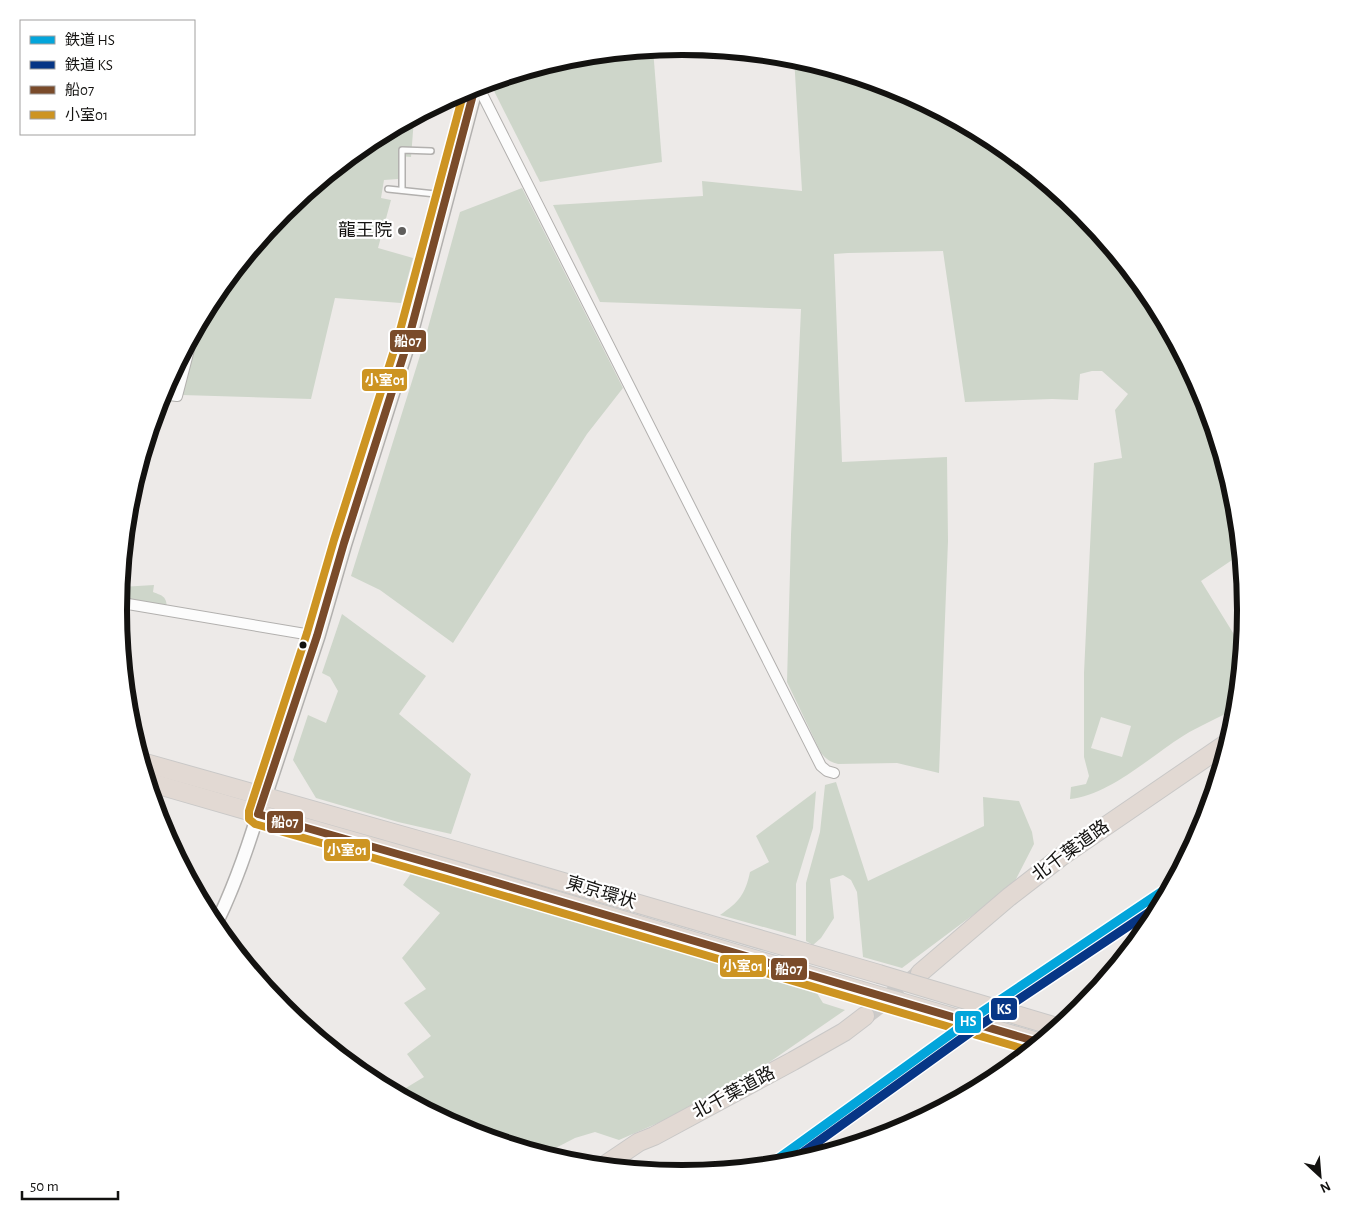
<svg xmlns="http://www.w3.org/2000/svg" width="1365" height="1221" font-family="'Alegreya Sans','Noto Sans JP',sans-serif">
	<style>
		.green { fill: #ced6ca; fill-rule: evenodd }
		.lines { fill: none; stroke-linecap: round; stroke-linejoin: round }
		.trunk-tunnel { stroke: #cccac8; stroke-width: 18; stroke-dasharray: 18 9; stroke-linecap: butt }
		.service-casing { stroke: #b2b0ae; stroke-width: 8 }
		.minor-casing { stroke: #b2b0ae; stroke-width: 12 }
		.tertiary-casing { stroke: #b2b0ae; stroke-width: 15 }
		.secondary-casing { stroke: #b2b0ae; stroke-width: 18 }
		.trunk-casing { stroke: #c9c8c7; stroke-width: 20 }
		.service { stroke: #fcfcfc; stroke-width: 5 }
		.minor { stroke: #fcfcfc; stroke-width: 10 }
		.tertiary { stroke: #fcfcfc; stroke-width: 12 }
		.secondary { stroke: #f2efec; stroke-width: 15 }
		.trunk { stroke: #e2d9d3; stroke-width: 18 }
		.trunk-bridge-casing { stroke: #c9c8c7; stroke-width: 20; stroke-linecap: butt }
		.trunk-bridge { stroke: #e2d9d3; stroke-width: 18 }
		.bus-1-casing { stroke: #fff; stroke-width: 11 }
		.bus-2-casing { stroke: #fff; stroke-width: 11 }
		.bus-1 { stroke: #7a4b2a; stroke-width: 8 }
		.bus-2 { stroke: #cd9422; stroke-width: 8 }
		.rail-1-casing { stroke: #fff; stroke-width: 12 }
		.rail-2-casing { stroke: #fff; stroke-width: 12 }
		.rail-1 { stroke: #03a5db; stroke-width: 9 }
		.rail-2 { stroke: #073686; stroke-width: 9 }
		.poi-dot { fill: #5f5e5c; stroke: #fff; stroke-width: 2 }
		.bus-dot { fill: #131210; stroke: #fff; stroke-width: 2 }
		.labels { text-anchor: middle; dominant-baseline: central; stroke-width: 4.5; stroke-linejoin: round; paint-order: stroke }
		.poi-label { font-size: 18px; fill: #131210; stroke: #fff; text-anchor: end }
		.street-label { font-size: 18px; fill: #131210; stroke: #fff }
		.rim { fill: none; stroke: #131210; stroke-width: 6 }
		.line-badge { stroke: #fff; stroke-width: 2 }
		.badge-label { font-size: 14px; text-anchor: middle; font-weight: bold; fill: #fff }
	</style>
	<rect width="100%" height="100%" fill="#edeae8"/>
	<!-- green -->
	<g class="green">
		<path d="M653,49L662,162L540,182L492,87L493,81L573,57Z"/>
		<path d="M794,57L899,89L996,142L1035,173V179L1041,178L1082,212L1152,297L1204,395L1236,501L1241,554L1201,581L1243,649L1237,707C1220,718 1200,725 1183,736C1151,756 1108,796 1070,799L1071,787L1086,784L1089,776L1084,757V673L1094,463L1122,458L1115,410L1128,394L1102,371H1092L1080,374L1078,400L1052,399L965,402L943,251L848,253L834,254L842,462L947,457L948,541L939,773L897,763L838,764C830,762 826,759 821,753L787,682L791,535L801,309L600,302L553,205L703,196L702,181L802,191ZM1101,717L1131,726L1122,757L1091,748Z"/>
		<path d="M411,119H414L411,157L398,156V179L384,180L381,198L391,200L378,248L413,258L401,303L335,298L311,399L182,395L205,312L214,297L284,211L369,141Z"/>
		<path d="M522,188L623,388L587,434L453,643L380,590L351,576L423,346L460,212Z"/>
		<path d="M154,585L153,592C163,596 166,596 167,607L119,601L121,587Z"/>
		<path d="M342,614L426,676L399,714L471,774L451,834L398,822L316,798L293,760L308,715L326,723L338,691L330,677L322,673Z"/>
		<path d="M836,782L868,881L984,826L983,797L1019,801L1032,832L1034,844L1014,883L981,909L902,968L863,957L857,892L851,880L843,875L830,879L834,918L821,938L813,945L806,941V883L820,832L825,785Z"/>
		<path d="M816,791L813,828L796,884V936L720,915C739,902 745,895 750,872L769,862L756,836Z"/>
		<path d="M412,872L815,990L823,1003L845,1010L735,1086L699,1105L619,1140L595,1132L575,1138L542,1155L466,1132L396,1094L424,1077L407,1054L431,1036L404,1003L426,989L402,958L440,913L403,885Z"/>
	</g>
	<g class="lines">
		<!-- trunk-tunnel -->
		<path class="trunk-tunnel" d="M865,1016L918,975"/>
		<defs>
			<g id="service">
				<path d="M388,189L445,195"/>
				<path d="M402,190V150L431,151"/>
			</g>
			<g id="minor">
				<path d="M478,86L821,766L827,771L834,773"/>
				<path d="M161,394L177,396L193,334"/>
				<path d="M119,604H128L317,636"/>
			</g>
			<path id="tertiary" d="M215,926C233,890 246,853 258,814"/>
			<path id="secondary" d="M260,808L317,636L344,543L408,341L475,87"/>
			<g id="trunk">
				<path d="M142,762L457,851L879,974"/>
				<path d="M148,782L450,869L859,990"/>
				<path d="M920,973L1009,897L1062,856L1230,741"/>
				<path d="M602,1167L639,1142L654,1136L793,1061L844,1032L865,1016"/>
			</g>
		</defs>
		<!-- service casing -->
		<use href="#service" class="service-casing"/>
		<!-- minor casing -->
		<use href="#minor" class="minor-casing"/>
		<!-- tertiary casing -->
		<use href="#tertiary" class="tertiary-casing"/>
		<!-- secondary casing -->
		<use href="#secondary" class="secondary-casing"/>
		<!-- trunk casing -->
		<use href="#trunk" class="trunk-casing"/>
		<!-- service -->
		<use href="#service" class="service"/>
		<!-- minor -->
		<use href="#minor" class="minor"/>
		<!-- tertiary -->
		<use href="#tertiary" class="tertiary"/>
		<!-- secondary -->
		<use href="#secondary" class="secondary"/>
		<!-- trunk -->
		<use href="#trunk" class="trunk"/>
		<defs>
			<g id="trunk-bridge">
				<path d="M879,974L1060,1028"/>
				<path d="M859,990L1041,1043"/>
			</g>
		</defs>
		<!-- trunk-bridge casing -->
		<use href="#trunk-bridge" class="trunk-bridge-casing"/>
		<!-- trunk-bridge -->
		<use href="#trunk-bridge" class="trunk-bridge"/>
		<defs>
			<path id="bus-1" d="M475,87L408,341L344,543L317,636L258,814L450,869L1041,1043"/>
			<path id="bus-2" d="M464,91L398,338L334,540L307,633L249,811V819L255,824L447,879L1031,1051"/>
		</defs>
		<!-- bus-1 casing -->
		<use href="#bus-1" class="bus-1-casing"/>
		<!-- bus-2 casing -->
		<use href="#bus-2" class="bus-2-casing"/>
		<!-- bus-1 -->
		<use href="#bus-1" class="bus-1"/>
		<!-- bus-2 -->
		<use href="#bus-2" class="bus-2"/>
		<defs>
			<path id="rail-1" d="M768,1166L973,1018L1173,884"/>
			<path id="rail-2" d="M787,1164L979,1026L1163,903"/>
		</defs>
		<!-- rail-1 casing -->
		<use href="#rail-1" class="rail-1-casing"/>
		<!-- rail-2 casing -->
		<use href="#rail-2" class="rail-2-casing"/>
		<!-- rail-1 -->
		<use href="#rail-1" class="rail-1"/>
		<!-- rail-2 -->
		<use href="#rail-2" class="rail-2"/>
	</g>
	<!-- markers -->
	<circle class="poi-dot" cx="402" cy="231" r="5"/>
	<circle class="bus-dot" cx="303" cy="645" r="4.5"/>
	<g class="labels">
		<!-- poi labels -->
		<g class="poi-label">
			<text x="392" y="231">龍王院</text>
		</g>
		<!-- street labels -->
		<g class="street-label">
			<text transform="translate(1071 851) rotate(-36)">北千葉道路</text>
			<text transform="translate(601 893) rotate(17)">東京環状</text>
			<text transform="translate(734 1093) rotate(-28)">北千葉道路</text>
		</g>
	</g>
	<!-- crop -->
	<path d="M0 0H1365V1221H0ZM127 610a555 555 0 1 1 1110 0a555 555 0 1 1-1110 0Z" fill="#fff" fill-rule="evenodd"/>
	<path class="rim" d="M127 610a555 555 0 1 1 1110 0a555 555 0 1 1-1110 0Z"/>
	<g class="line-badge">
		<rect x="389" y="329" width="38" height="24" rx="5" fill="#7a4b2a"/>
		<rect x="361" y="368" width="47" height="24" rx="5" fill="#cd9422"/>
		<rect x="266" y="810" width="38" height="24" rx="5" fill="#7a4b2a"/>
		<rect x="323" y="838" width="48" height="24" rx="5" fill="#cd9422"/>
		<rect x="719" y="954" width="48" height="24" rx="5" fill="#cd9422"/>
		<rect x="770" y="957" width="38" height="24" rx="5" fill="#7a4b2a"/>
		<rect x="990" y="997" width="28" height="24" rx="5" fill="#073686"/>
		<rect x="954" y="1010" width="28" height="24" rx="5" fill="#03a5db"/>
	</g>
	<g class="badge-label">
		<text x="408" y="346">船07</text>
		<text x="385" y="385">小室01</text>
		<text x="285" y="827">船07</text>
		<text x="347" y="855">小室01</text>
		<text x="743" y="971">小室01</text>
		<text x="789" y="974">船07</text>
		<text x="1004" y="1014">KS</text>
		<text x="968" y="1026">HS</text>
	</g>
	<!-- legend -->
	<rect x="20" y="20" width="175" height="115" fill="#ffffff" stroke="#a1a09f"/>
	<rect x="30" y="36" width="25" height="8" fill="#03a5db" stroke="#a1a09f"/>
	<text x="65" y="45" font-size="15" fill="#131210">鉄道 HS</text>
	<rect x="30" y="61" width="25" height="8" fill="#073686" stroke="#a1a09f"/>
	<text x="65" y="70" font-size="15" fill="#131210">鉄道 KS</text>
	<rect x="30" y="86" width="25" height="8" fill="#7a4b2a" stroke="#a1a09f"/>
	<text x="65" y="95" font-size="15" fill="#131210">船07</text>
	<rect x="30" y="111" width="25" height="8" fill="#cd9422" stroke="#a1a09f"/>
	<text x="65" y="120" font-size="15" fill="#131210">小室01</text>
	<!-- north arrow -->
	<g transform="translate(1320 1176) rotate(154)" stroke="#ffffff" stroke-width="4" paint-order="stroke">
	<path d="M0-4L9 19L0 12L-9 19Z" fill="#131210"/>
	<text y="-8" font-size="14" font-weight="bold" text-anchor="middle" fill="#131210">N</text>
	</g>
	<!-- scale -->
	<path d="M22 1191v8h96v-8" fill="none" stroke="#131210" stroke-width="2.5"/>
	<text x="30" y="1191" font-size="15" fill="#131210" stroke="#ffffff" stroke-width="4" paint-order="stroke">50 m</text>
</svg>
